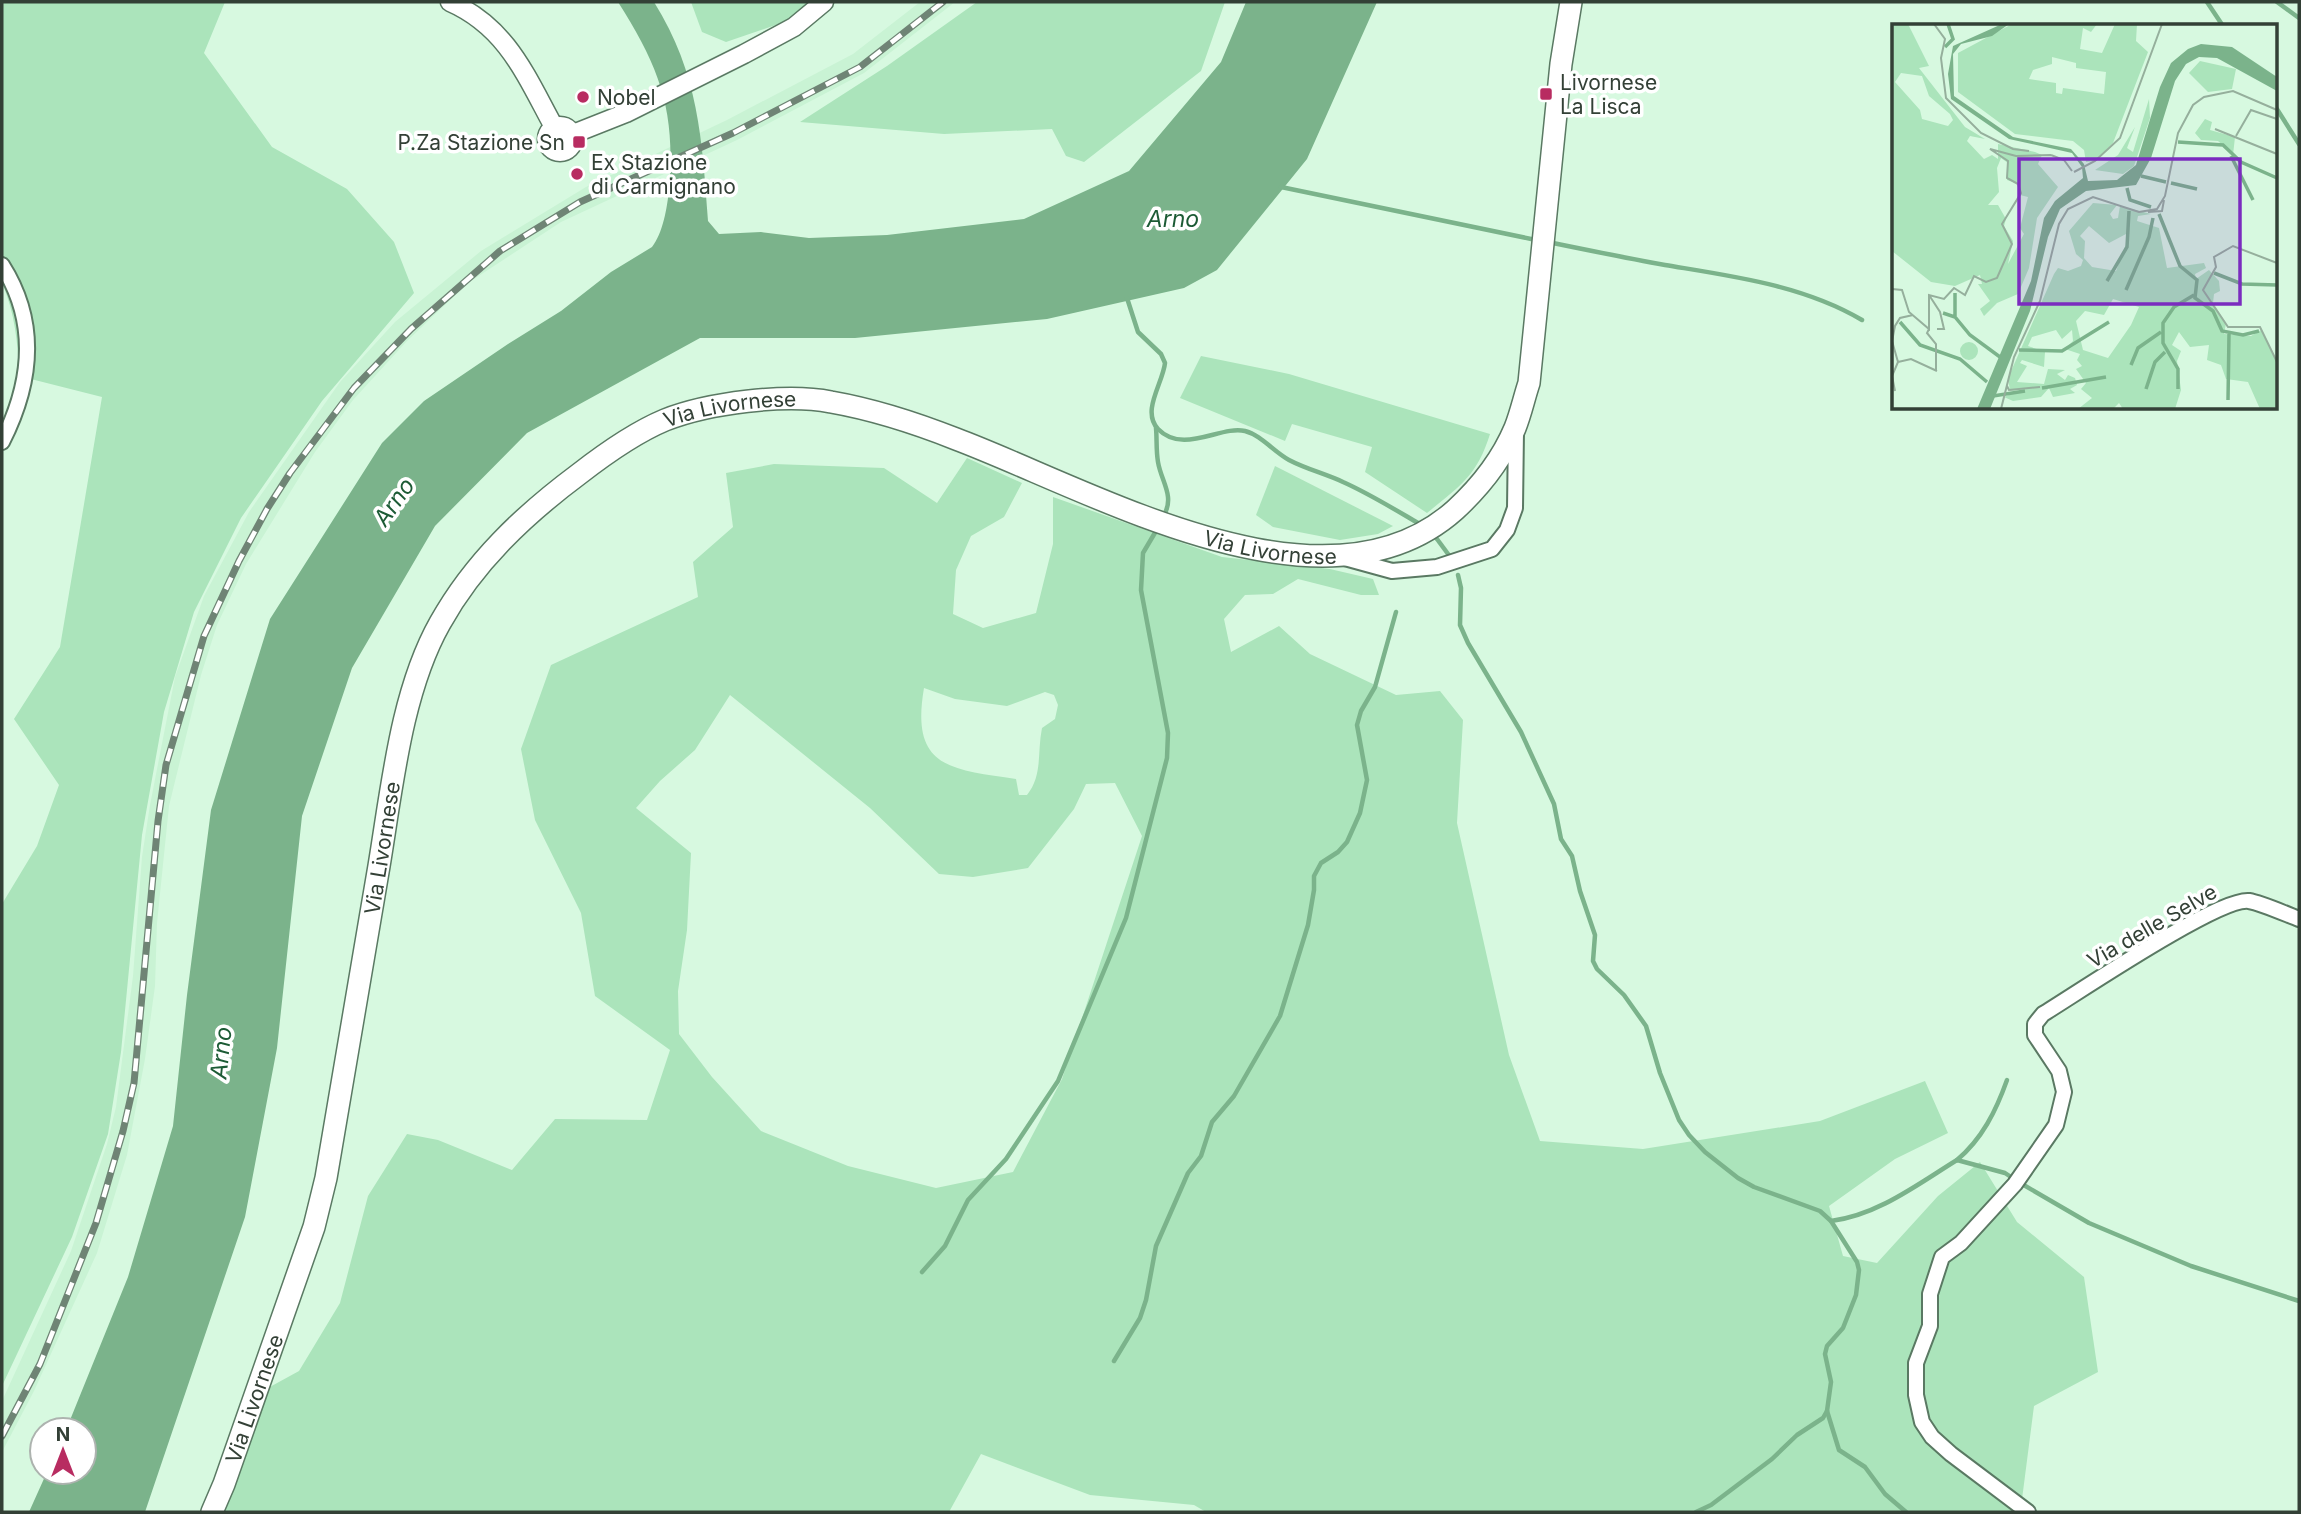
<svg xmlns="http://www.w3.org/2000/svg" width="2301" height="1514" font-family="Inter,sans-serif">
	<style>
		.built { fill: #c9f3d4 }
		.green { fill: #abe4bb; fill-rule: evenodd }
		.water { fill: #7bb38b }
		.lines { fill: none; stroke-linecap: round; stroke-linejoin: round }
		.stream { stroke: #7bb38b; stroke-width: 4.5 }
		.minor-casing { stroke: #5a7963; stroke-width: 18 }
		.tertiary-casing { stroke: #5a7963; stroke-width: 21 }
		.primary-casing { stroke: #5a7963; stroke-width: 24 }
		.minor { stroke: #fff; stroke-width: 14 }
		.tertiary { stroke: #fff; stroke-width: 18 }
		.primary { stroke: #fff; stroke-width: 21 }
		.rail-casing { stroke: #6f8475; stroke-width: 7 }
		.rail { stroke: #fff; stroke-width: 4.5; stroke-dasharray: 13; stroke-linecap: butt }
		.poi-dot { fill: #b82c61; stroke: #fff; stroke-width: 2.5 }
		.labels { text-anchor: middle; dominant-baseline: central; stroke-width: 7; stroke-linejoin: round; paint-order: stroke }
		.poi-label { font-size: 21px; fill: #334036; stroke: #fff; text-anchor: start }
		.street-label { font-size: 21px; fill: #334036; stroke: #fff }
		.water-label { font-size: 23px; font-style: italic; fill: #1c5b35; stroke: #fff }
		.inset-river { fill: none; stroke: #7bb38b; stroke-width: 3.5 }
		.inset-road { fill: none; stroke: #95af9c; stroke-width: 2 }
		.view { fill: #7b2cbf; fill-opacity: 0.15; stroke: #7b2cbf; stroke-width: 3.5 }
		.inset-edge { fill: none; stroke: #334036; stroke-width: 3.5 }
	</style>
	<rect width="100%" height="100%" fill="#d7f9e0"/>
	<!-- built -->
	<path class="built" d="M920,2H955L864,73L737,140L561,222L468,283L407,341L353,400L315,452L246,564L217,625L201,675L169,806L157,923L155,986L145,1059L127,1155L97,1253L34,1391L2,1452V1401L71,1251L107,1144L116,1107L133,976L142,857L150,805L175,677L204,596L249,512L340,382L395,322L481,251L586,187L727,120L853,54Z"/>
	<!-- green -->
	<g class="green">
		<path d="M2,2H225L204,53L272,147L347,189L394,242L414,293L322,401L241,518L194,612L164,712L142,835L121,1052L108,1134L72,1237L2,1386V904L37,846L59,785L14,719L60,647L102,397L19,376C18,343 15,313 2,283Z"/>
		<path d="M691,2H811L793,19L726,42L702,32Z"/>
		<path d="M977,2H1225L1201,71L1084,162L1066,156L1052,129L944,134L800,122L887,66Z"/>
		<path d="M1201,356L1289,374L1490,434C1477,476 1460,486 1427,513L1365,472L1372,447L1292,424L1285,441L1180,398Z"/>
		<path d="M967,458L1022,483L1004,517L971,536L956,570L953,614L983,628L1036,613L1053,544V497L1222,557L1330,569L1373,579L1379,595H1361L1298,579L1273,594L1245,595L1224,619L1231,652L1279,626L1310,654L1396,695L1440,691L1463,720L1457,823L1509,1055L1540,1141L1643,1149L1820,1121L1925,1081L1948,1133L1895,1159L1829,1206L1843,1256L1877,1263L1938,1196L1980,1162L2017,1222L2084,1277L2098,1372L2034,1406L2021,1507L2028,1512H1206L1194,1505L1090,1495L981,1454L949,1512H219L268,1388L299,1371L340,1303L368,1196L407,1134L438,1140L512,1170L555,1119L647,1120L670,1050L595,996L581,913L535,820L521,749L551,665L698,597L693,562L733,527L726,473L774,464L884,468L937,503ZM924,688L955,699L1007,706L1045,692L1054,695L1058,705L1055,719L1042,728C1037,752 1043,775 1027,795H1019L1016,779C951,769 910,769 924,688ZM730,695L870,808L939,874L973,877L1028,868L1074,809L1086,784L1115,783L1142,836L1062,1079L1013,1172L936,1188L848,1166L761,1131L712,1077L679,1034L678,991L687,930L691,853L636,808L660,781L695,750Z"/>
		<path d="M1275,466L1393,526L1378,534L1340,540L1273,527L1256,515Z"/>
	</g>
	<!-- water -->
	<path class="water" d="M618,2H654C699,74 702,139 708,221L719,234L761,232L809,238L887,235L1024,219L1129,171L1221,62L1246,2H1377L1307,159L1217,270L1184,288L1047,319L855,338H700L527,433L435,526L352,668L302,816L277,1048L245,1217L145,1512H29L47,1472H84V1430H66L128,1277L173,1126L187,995L211,810L270,619L382,443L424,401L508,344L561,311L611,272L652,247C663,233 667,208 669,190C676,111 660,68 618,2Z"/>
	<g class="lines">
		<!-- stream -->
		<g class="stream">
			<path d="M2207,2L2223,26"/>
			<path d="M2277,2L2299,18"/>
			<path d="M2275,106L2299,144"/>
			<path d="M1281,187L1536,240"/>
			<path d="M1548,242C1587,250 1626,258 1665,265C1731,276 1803,285 1862,320"/>
			<path d="M1127,298L1138,332L1161,354L1165,363C1163,383 1141,411 1158,429C1183,455 1221,425 1245,431C1261,435 1274,452 1289,460C1306,469 1326,474 1343,482C1368,493 1394,509 1418,523"/>
			<path d="M1156,428C1157,439 1156,451 1158,462C1161,481 1175,496 1164,515"/>
			<path d="M1437,539L1451,558"/>
			<path d="M1458,575L1461,588L1460,625L1468,643L1521,732L1554,804L1561,839L1572,856L1580,891L1595,935L1593,961L1597,969L1624,995L1646,1026L1660,1073L1679,1120L1689,1135L1705,1152L1738,1178L1754,1187L1820,1211L1831,1221L1857,1262L1859,1270L1856,1295L1843,1328L1827,1346L1825,1354L1831,1382L1827,1411L1839,1450L1865,1467L1885,1494L1906,1512"/>
			<path d="M1957,1160C1982,1139 1996,1111 2007,1080"/>
			<path d="M2022,1184L2089,1223L2191,1266L2299,1301"/>
			<path d="M1831,1221C1878,1215 1918,1184 1957,1160L2005,1173L2011,1177"/>
			<path d="M922,1272L945,1246L968,1200L1006,1159L1058,1081L1126,918L1167,758L1168,733L1141,590L1143,553L1156,531"/>
			<path d="M1114,1361L1140,1318L1146,1300L1156,1246L1188,1173L1201,1156L1212,1122L1234,1096L1280,1016L1308,925L1314,890V876L1321,863L1338,852L1347,842L1360,813L1367,780L1357,725L1361,711L1375,687L1396,612"/>
			<path d="M1696,1512L1711,1505L1772,1459L1797,1435L1823,1418L1827,1411"/>
		</g>
		<defs>
			<g id="minor">
				<path d="M2,265C39,323 32,383 2,442"/>
				<path d="M1341,557L1392,571L1437,567L1492,549L1507,530L1515,508L1516,431"/>
				<path d="M2028,1512L1951,1454L1932,1437L1922,1422L1916,1395V1363L1930,1326V1294L1942,1257L1961,1243L2015,1184L2056,1125L2064,1092L2059,1071L2035,1035V1024L2043,1014C2076,994 2219,897 2249,901C2261,903 2286,914 2299,919"/>
			</g>
			<g id="tertiary">
				<path d="M450,2C507,27 526,76 554,127"/>
				<circle cx="560" cy="139" r="13"/>
				<path d="M573,134L626,113L744,54L794,27L824,2"/>
			</g>
			<g id="primary">
				<path id="s1" d="M212,1512L224,1484L314,1227L326,1178C344,1074 362,970 379,866C392,788 401,692 440,623C474,562 524,515 579,474C606,453 634,433 665,420C708,403 786,393 831,402C871,409 918,424 956,439C1092,490 1324,627 1455,510C1480,487 1502,459 1515,428C1521,413 1524,398 1529,383L1561,64L1571,2"/>
			</g>
		</defs>
		<!-- minor casing -->
		<use href="#minor" class="minor-casing"/>
		<!-- tertiary casing -->
		<use href="#tertiary" class="tertiary-casing"/>
		<!-- primary casing -->
		<use href="#primary" class="primary-casing"/>
		<!-- minor -->
		<use href="#minor" class="minor"/>
		<!-- tertiary -->
		<use href="#tertiary" class="tertiary"/>
		<!-- primary -->
		<use href="#primary" class="primary"/>
		<defs>
			<path id="rail" d="M2,1436L40,1364L96,1223L123,1131L134,1083L158,821L166,765L204,636L239,561L267,509L290,473L354,388L411,329L500,251L580,202L733,133L860,67L943,2"/>
		</defs>
		<!-- rail casing -->
		<use href="#rail" class="rail-casing"/>
		<!-- rail -->
		<use href="#rail" class="rail"/>
	</g>
	<!-- markers -->
	<g class="poi-dot">
		<rect x="1539" y="87" width="14" height="14" rx="3.5"/>
		<circle cx="583" cy="97" r="7"/>
		<rect x="572" y="135" width="14" height="14" rx="3.5"/>
		<circle cx="577" cy="174" r="7"/>
	</g>
	<g class="labels">
		<!-- poi labels -->
		<g class="poi-label">
			<text x="1560" y="82">Livornese<tspan x="1560" dy="24">La Lisca</tspan></text>
			<text x="597" y="97">Nobel</text>
			<text x="565" y="142" text-anchor="end">P.Za Stazione Sn</text>
			<text x="591" y="162">Ex Stazione<tspan x="591" dy="24">di Carmignano</tspan></text>
		</g>
		<!-- street labels -->
		<g class="street-label">
			<text stroke="none"><textPath href="#s1" startOffset="1295">Via Livornese</textPath></text>
			<text stroke="none"><textPath href="#s1" startOffset="1862">Via Livornese</textPath></text>
			<text stroke="none"><textPath href="#s1" startOffset="688">Via Livornese</textPath></text>
			<text transform="translate(2152 926) rotate(-30)">Via delle Selve</text>
			<text stroke="none"><textPath href="#s1" startOffset="121">Via Livornese</textPath></text>
		</g>
		<!-- water labels -->
		<g class="water-label">
			<text x="1173" y="219">Arno</text>
			<text transform="translate(394 502) rotate(-55)">Arno</text>
			<text transform="translate(221 1053) rotate(-84)">Arno</text>
		</g>
	</g>
	<!-- overview -->
	<g transform="translate(1892 24)">
		<rect width="385" height="385" fill="#d7f9e0"/>
		<path d="M0,0H16L37,42L27,44L73,103L93,115L78,112L75,117L92,135L100,131L106,135V120L143,128L150,131L146,140L166,163L145,194L137,244L126,270L105,279L92,292L88,285L98,277L86,260H90L88,251L63,262L39,258L0,227ZM9,49L30,52L37,72L58,90L61,96L56,102L30,95L28,86L3,58ZM109,134L116,139L115,156L126,160L128,171L136,173L128,204L132,210L116,240L121,217L112,202L114,195L106,181H96L107,168L105,144ZM120,0H205L199,8L191,4L188,25L210,29L223,0H245L244,17L256,28L221,119L203,137L194,138L192,126L181,117L123,110L66,68V29ZM160,33L184,39V44L214,48L212,70L171,64L170,70L164,69V59L137,55L141,46L160,40ZM308,37L344,45L340,65L316,68L297,49ZM257,75L258,94L242,142L231,150L203,146L226,131L243,103L235,124L241,128ZM313,95L320,98L318,106L343,113L341,131L326,117L309,116L303,109ZM201,179L225,181L218,190L221,195L226,194L228,182L259,190L246,192L245,197L267,204L275,244L312,239L314,244L303,250L304,255L317,246L327,257L328,267L322,270L321,279L334,299L332,310L359,312L369,306L385,339V383L368,385L356,358L334,355L329,341L315,336L317,321L298,323L287,308L280,321L289,327L285,337L289,366L283,385H231L227,379L221,385H186L200,374L189,365L194,359L184,345L190,342L185,336L188,330L173,325L181,317L180,306L170,315L164,306L140,313L136,322L153,328L152,343L130,336L128,339L135,342L125,358L152,360L156,345L173,346L165,350L173,356L176,351L183,354L185,361L178,365L183,369L161,373L157,364L149,373L121,377L112,373L129,366L118,367L116,354L162,250L166,244L176,247L189,242L191,236L184,230L177,207ZM197,202L217,219L234,210L236,215L224,247L200,243L192,234L193,217L188,212ZM221,275L247,283L239,301L216,334L191,326L184,297L193,287L212,291ZM68 327a9 9 0 1 1 18 0a9 9 0 1 1-18 0Z" fill="#abe4bb" fill-rule="evenodd"/>
		<path d="M110,0H117L100,12L69,20L61,30L62,72L121,113L179,125L192,140L196,157L225,156L244,141L268,63L279,39L296,25L309,20L340,23L385,53V67L325,34L307,33L294,40L283,57L259,134L244,161L194,167L168,185L156,213L138,287L98,385H85L139,257L152,194L163,177L191,154L190,143L180,129L117,115L59,75L56,50L61,22Z" fill="#7bb38b"/>
		<path class="inset-river" d="M53,23L61,15L56,0M286,118L331,121L349,138L385,154M339,132L361,176M249,152L274,158M279,159L305,165M235,164L238,176L259,183M267,190L288,242L305,256L303,274L321,287L330,307L351,311L367,307M322,249L350,260L385,261M215,257L235,223L237,187M234,266L257,213L261,194M51,289L63,293L78,311L108,333M63,292V269M8,298L28,321L68,335L95,358M127,326L170,327L217,298M239,341L246,324L269,308M150,364L214,353M254,365L263,338L273,328M286,365V345L271,319V299L282,283L302,271M101,372L133,367M336,376L337,310"/>
		<path class="inset-road" d="M42,0L53,15L49,34L54,74L89,109L121,125L137,127M323,105L385,130M344,112L359,86L385,95M159,131L172,136L180,147M182,148L203,137L228,114L270,0M256,188L270,187L272,176M385,239L341,222L322,233L324,243L311,266L336,303H368L385,338M0,265L10,266L17,288L37,305V271L52,275L62,264L73,271L82,252L94,258L105,254L120,220L110,200L129,169L126,160L115,154L116,137L98,125L124,132L159,131M37,271L48,288L52,305H45M37,305L35,309L44,320V346M6,338L0,317L3,302L8,294L21,291M6,338L19,335L45,347M115,362L117,366L148,363M3,367L0,352L6,338M109,385L122,333L148,277L167,200L176,185L201,173L247,188L265,185L273,172L286,109L301,81L312,73L341,67L385,86"/>
		<path class="view" d="M127,135H348V280H127Z"/>
		<rect width="385" height="385" class="inset-edge"/>
	</g>
	<!-- border -->
	<rect width="2301" height="1514" fill="none" stroke="#334036" stroke-width="7"/>
	<!-- north arrow -->
	<g transform="translate(63 1451)"><circle r="33" fill="#ffffff" stroke="#adb3af" stroke-width="2"/>
	<path d="M0-5L12 26L0 18L-12 26Z" fill="#b82c61"/>
	<text y="-10" font-size="19" font-weight="bold" text-anchor="middle" fill="#334036">N</text>
	</g>
</svg>
